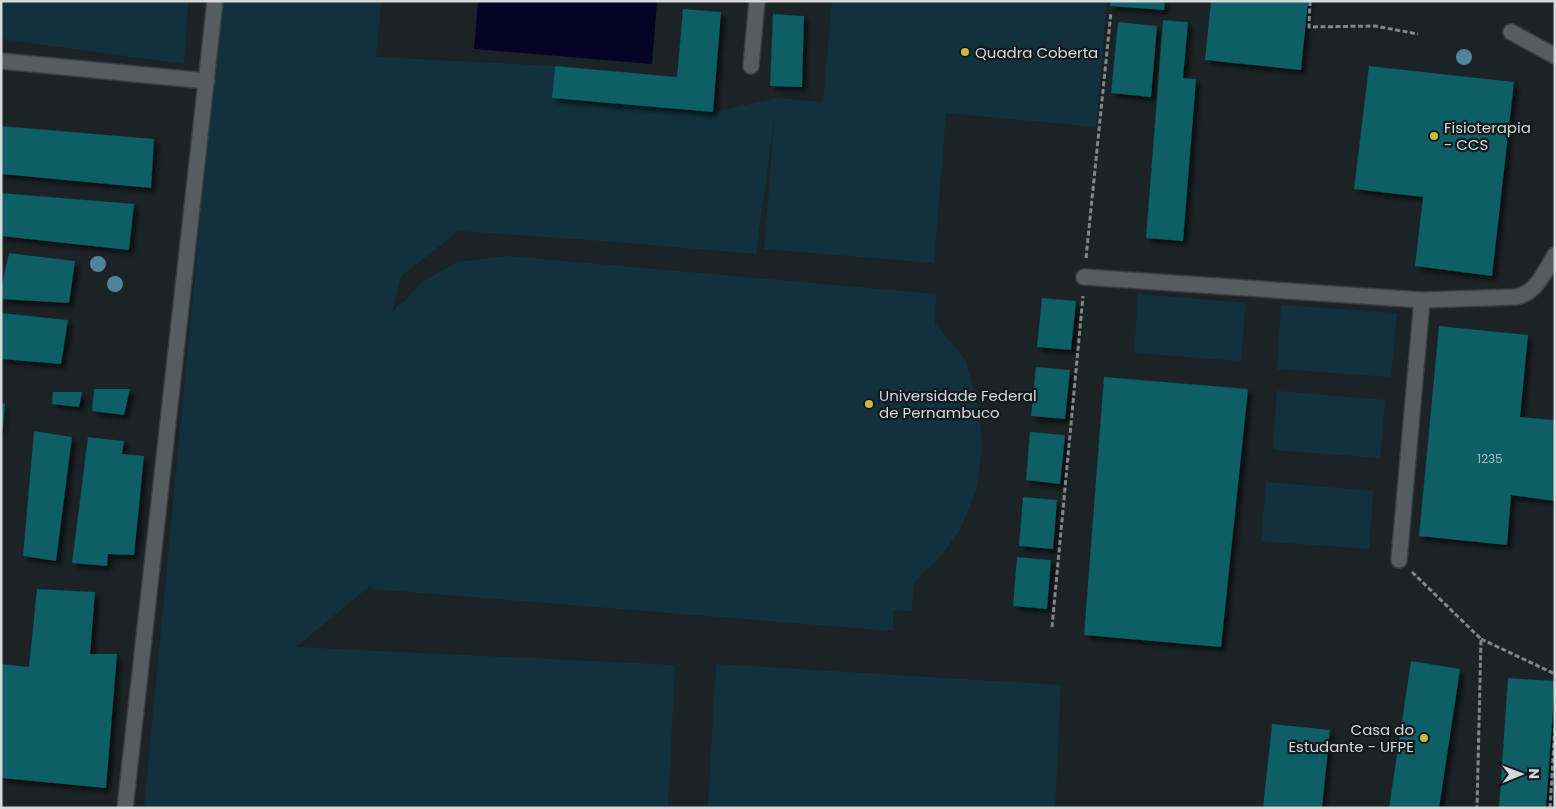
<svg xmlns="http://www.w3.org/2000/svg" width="1556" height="809" font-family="Poppins,sans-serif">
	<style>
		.green { fill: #12313f }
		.water { fill: #060225 }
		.building { fill: #075e65; filter: url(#shadow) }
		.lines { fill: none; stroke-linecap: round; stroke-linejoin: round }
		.minor-casing { stroke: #383e41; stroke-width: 18 }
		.path { stroke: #808689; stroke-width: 3; stroke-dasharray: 5 2.5; stroke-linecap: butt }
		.minor { stroke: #555d61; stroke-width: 15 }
		.tree { fill: #50849d }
		.poi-dot { fill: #c7bb3c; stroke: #131a1d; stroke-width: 2 }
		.labels { text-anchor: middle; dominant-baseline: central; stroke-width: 4.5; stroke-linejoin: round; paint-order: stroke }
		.number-label { font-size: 12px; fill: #a2babe }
		.poi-label { font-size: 15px; fill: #d5d9dc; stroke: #131a1d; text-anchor: start }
	</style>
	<defs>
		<filter id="shadow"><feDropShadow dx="4.5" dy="4.5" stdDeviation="2.5" flood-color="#0009"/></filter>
	</defs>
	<rect width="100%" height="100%" fill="#1c2327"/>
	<!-- green -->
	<g class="green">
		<path d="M3,1H188L184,64L1,39Z"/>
		<path d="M221,1H381L376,57L555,66L552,98L713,112L777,98L823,102L832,1H1107L1096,127L946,113L934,263L764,249L775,113L756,254L604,241L459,231L401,276L392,313L399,304L406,300L419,284L457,262L508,256L936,294L935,324L965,359L979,409L982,451L976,491L960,530L938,560L928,568L913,584L912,611L893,610V631L372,589L371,585L296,647L675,665L668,808H144Z"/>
		<path d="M1138,294L1246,303L1241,361L1134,353Z"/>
		<path d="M1281,305L1397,313L1391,377L1277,369Z"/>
		<path d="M1277,391L1385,400L1380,458L1273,450Z"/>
		<path d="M1266,482L1373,491L1369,549L1261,541Z"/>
		<path d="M716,664L1061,685L1055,808H708Z"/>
	</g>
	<!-- water -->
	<path class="water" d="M478,1H657L652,64L474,49Z"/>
	<!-- building -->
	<g class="building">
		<path d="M1110,1H1165L1164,10L1110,6Z"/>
		<path d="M1211,1H1308L1301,70L1205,60Z"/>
		<path d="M683,9L721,12L713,112L552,98L555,66L677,77Z"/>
		<path d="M773,14L804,16L802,87L770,86Z"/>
		<path d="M1163,20L1188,22L1183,78L1196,79L1183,241L1146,238Z"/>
		<path d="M1118,22L1157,26L1151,97L1111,93Z"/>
		<path d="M1369,66L1514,82L1492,276L1415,266L1423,197L1354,189Z"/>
		<path d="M1,126L154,139L151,188L1,174Z"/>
		<path d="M1,193L134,204L129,250L1,236Z"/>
		<path d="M9,253L75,261L69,303L1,299V288Z"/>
		<path d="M1042,298L1076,301L1071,350L1037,347Z"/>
		<path d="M1,313L68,320L61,364L1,359Z"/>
		<path d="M1439,326L1528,335L1520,417L1555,420V501L1511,495L1507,545L1419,536Z"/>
		<path d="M1036,367L1070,370L1065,419L1031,416Z"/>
		<path d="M1104,377L1248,389L1221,647L1084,635Z"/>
		<path d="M94,389H130L124,415L92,411Z"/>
		<path d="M53,392H82L79,407L52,404Z"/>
		<path d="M1,403L5,404L3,428H1Z"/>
		<path d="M34,431L72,437L56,561L23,556Z"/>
		<path d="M1030,432L1065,435L1060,484L1026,480Z"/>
		<path d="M88,437L124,441L122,454L144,456L134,555L108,554L107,566L72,563Z"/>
		<path d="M1023,497L1057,500L1053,549L1019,546Z"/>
		<path d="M1017,557L1051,560L1047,609L1013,606Z"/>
		<path d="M37,589L95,592L90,654H117L106,788L1,778V664L29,667Z"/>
		<path d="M1411,661L1460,669L1439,808H1389Z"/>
		<path d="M1508,678L1555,681L1546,808H1499Z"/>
		<path d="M1272,724L1330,730L1322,808H1263Z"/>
	</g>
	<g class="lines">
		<defs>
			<g id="minor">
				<path d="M1511,32L1555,56"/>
				<path d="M1,61L207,81"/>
				<path d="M751,66L757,1"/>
				<path d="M1084,277L1422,300L1515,297C1536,294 1545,271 1555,255"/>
				<path d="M1399,560L1422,300"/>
				<path d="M125,808L215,1"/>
			</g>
		</defs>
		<!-- minor casing -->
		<use href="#minor" class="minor-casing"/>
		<!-- path -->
		<g class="path">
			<path d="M1310,1L1309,27L1375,26L1418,34"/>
			<path d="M1086,258L1111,12"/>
			<path d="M1412,572L1481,639L1477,808"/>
			<path d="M1052,627L1083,296"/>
			<path d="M1481,639L1555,674"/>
			<path d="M1550,808L1555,725"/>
		</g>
		<!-- minor -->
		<use href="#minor" class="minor"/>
	</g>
	<!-- trees -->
	<g class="tree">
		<circle cx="1464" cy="57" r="8"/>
		<circle cx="98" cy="264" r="8"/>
		<circle cx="115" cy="284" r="8"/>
	</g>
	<!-- markers -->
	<g class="poi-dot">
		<circle cx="965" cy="52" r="5"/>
		<circle cx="1434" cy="136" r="5"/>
		<circle cx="869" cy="404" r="5"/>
		<circle cx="1424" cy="738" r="5"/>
	</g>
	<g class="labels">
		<!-- number labels -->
		<g class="number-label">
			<text x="1490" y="458">1235</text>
		</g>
		<!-- poi labels -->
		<g class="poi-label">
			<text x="975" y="52">Quadra Coberta</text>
			<text x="1444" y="127">Fisioterapia<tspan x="1444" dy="17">- CCS</tspan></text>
			<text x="879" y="395">Universidade Federal<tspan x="879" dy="17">de Pernambuco</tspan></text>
			<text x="1414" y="729" text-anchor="end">Casa do<tspan x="1414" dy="17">Estudante - UFPE</tspan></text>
		</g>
	</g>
	<!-- border -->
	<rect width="1556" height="809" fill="none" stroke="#d5d9dc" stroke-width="5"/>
	<!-- north arrow -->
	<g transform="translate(1521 774) rotate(89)" stroke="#131a1d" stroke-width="4" paint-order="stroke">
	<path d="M0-4L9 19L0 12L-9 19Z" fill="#d5d9dc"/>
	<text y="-8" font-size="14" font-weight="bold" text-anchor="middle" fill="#d5d9dc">N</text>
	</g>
</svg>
